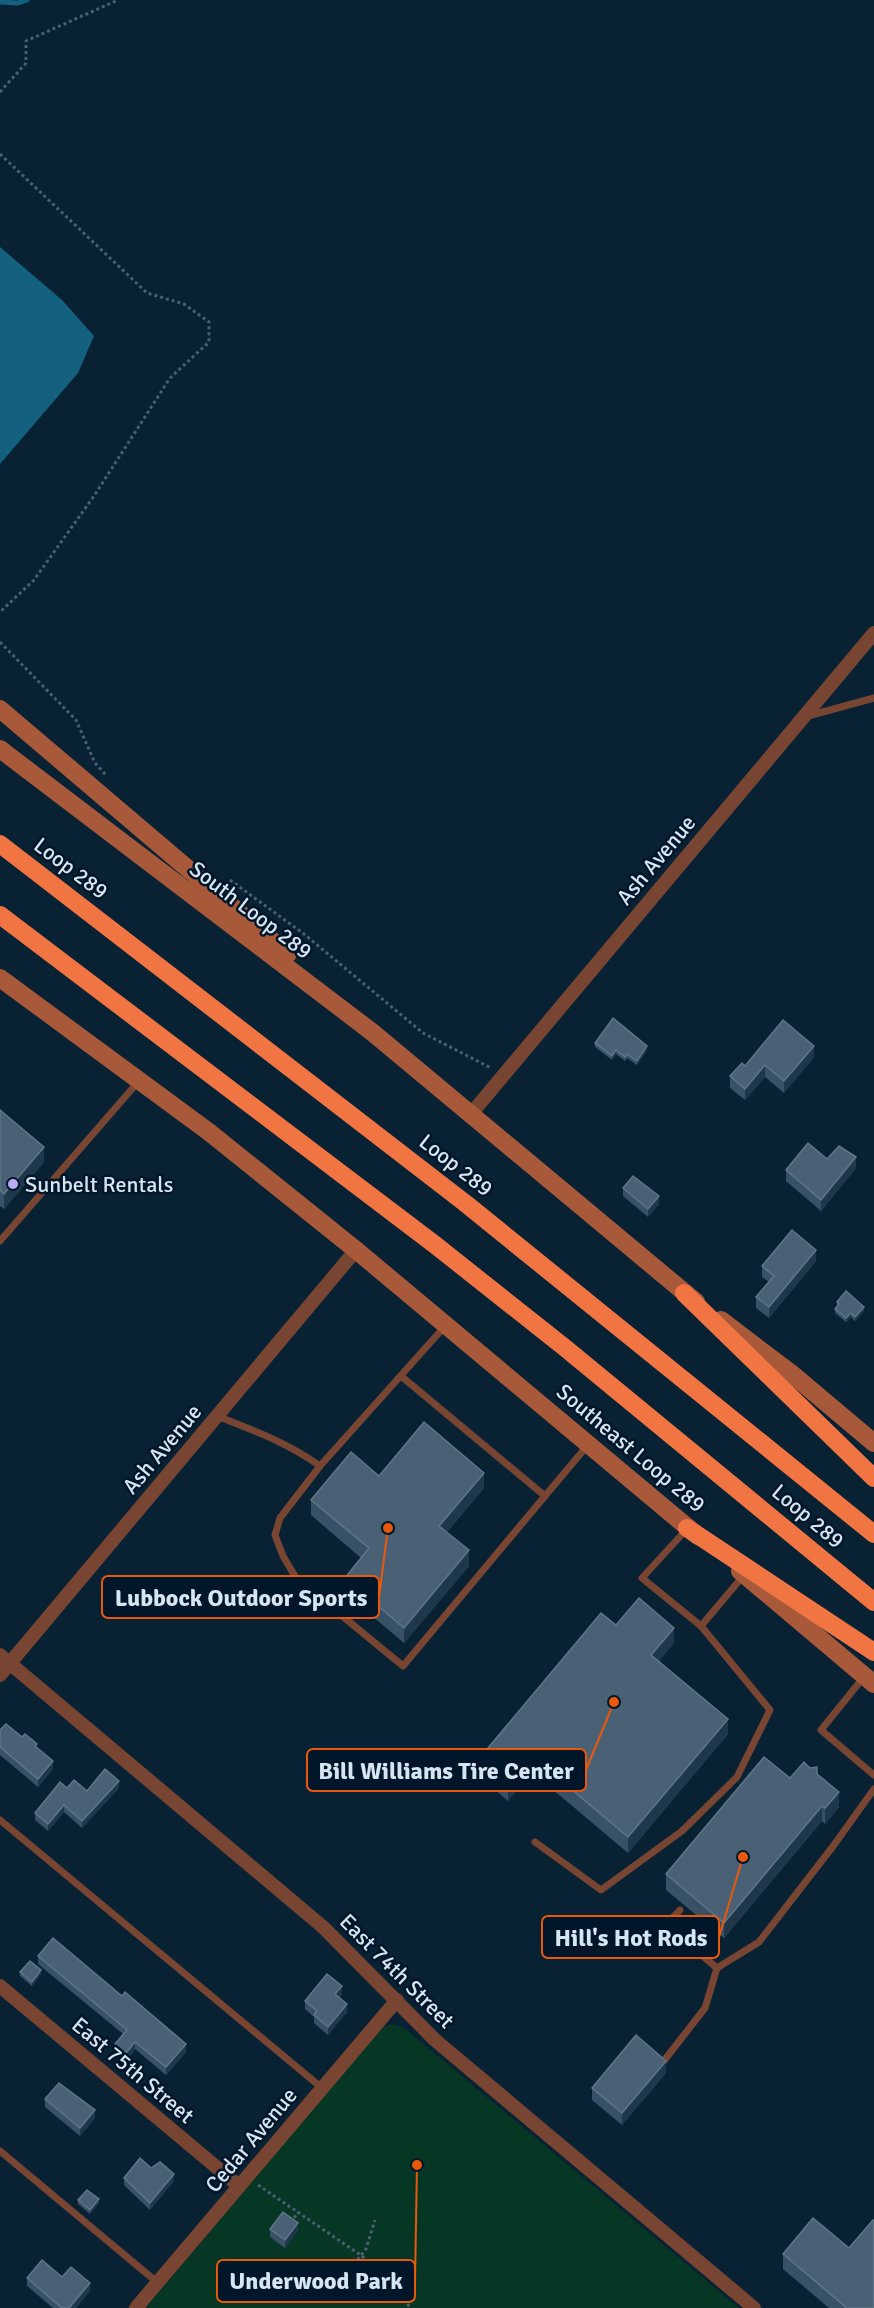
<svg xmlns="http://www.w3.org/2000/svg" width="874" height="2308" font-family="Signika,sans-serif">
	<style>
		.green { fill: #063725 }
		.water { fill: #13617f }
		.lines { fill: none; stroke-linecap: round; stroke-linejoin: round }
		.stream { stroke: #13617f; stroke-width: 5 }
		.path { stroke: #4a5f70; stroke-width: 3; stroke-dasharray: 3 3; stroke-linecap: butt }
		.service { stroke: #774532; stroke-width: 7 }
		.minor { stroke: #774532; stroke-width: 14 }
		.secondary { stroke: #a8593a; stroke-width: 18 }
		.motorway { stroke: #f17543; stroke-width: 18 }
		.wall { fill: #395166 }
		.shaded-wall { fill: #1e374b }
		.building { fill: #4a6175; stroke: #607688; stroke-width: 1.5 }
		.poi-dot { fill: #b9abf7; stroke: #011729; stroke-width: 2 }
		.labels { text-anchor: middle; dominant-baseline: central; stroke-width: 5; stroke-linejoin: round; paint-order: stroke }
		.street-label { font-size: 22px; fill: #d7e5f2; stroke: #011729 }
		.poi-label { font-size: 22px; fill: #d7e5f2; stroke: #011729; text-anchor: start }
		.leader { fill: none; stroke: #e8590c; stroke-width: 2 }
		.callout-dot { fill: #e8590c; stroke: #011729; stroke-width: 2 }
		.callout { fill: #011729; stroke: #e8590c; stroke-width: 2 }
		.callout-label { font-size: 24px; text-anchor: middle; font-weight: bold; fill: #d7e5f2 }
	</style>
	<rect width="100%" height="100%" fill="#082133"/>
	<!-- green -->
	<path class="green" d="M393,2024L403,2027L739,2308H146L381,2028Z"/>
	<!-- water -->
	<path class="water" d="M0,247L62,300L94,336L78,373L0,464Z"/>
	<g class="lines">
		<!-- stream -->
		<path class="stream" d="M0,2L18,3L27,0"/>
		<!-- path -->
		<g class="path">
			<path d="M0,92L26,63V41L118,0"/>
			<path d="M0,154L147,293L184,304L209,322V342L170,378L94,496L34,580L0,612"/>
			<path d="M0,642L76,720L95,763L106,775"/>
			<path d="M230,880L304,934L423,1033L491,1068"/>
			<path d="M258,2185L362,2256L411,2308"/>
			<path d="M291,2223L298,2212"/>
			<path d="M353,2299L337,2286L366,2249L375,2220"/>
		</g>
		<!-- service -->
		<g class="service">
			<path d="M808,716L874,698"/>
			<path d="M0,1241L138,1082"/>
			<path d="M401,1376L545,1496L587,1446"/>
			<path d="M217,1416C253,1430 288,1443 320,1466L446,1325"/>
			<path d="M320,1466L280,1518L275,1535L283,1556L296,1578L403,1666L545,1496"/>
			<path d="M686,1530L642,1578L701,1626L744,1575"/>
			<path d="M863,1678L821,1730L874,1775"/>
			<path d="M0,1820L322,2088"/>
			<path d="M535,1842L601,1890L682,1831L737,1777L770,1710L701,1626"/>
			<path d="M680,1910L666,1925L717,1968"/>
			<path d="M663,2062L705,2008L717,1968L759,1942L834,1845L874,1789"/>
			<path d="M0,2151L158,2283"/>
		</g>
		<!-- minor -->
		<g class="minor">
			<path d="M471,1114L874,633"/>
			<path d="M0,1655L323,1927L435,2040L754,2308"/>
			<path d="M0,1675L356,1250"/>
			<path d="M0,1986L239,2186"/>
			<path d="M136,2308L397,2000"/>
		</g>
		<!-- secondary -->
		<g class="secondary">
			<path d="M0,709L288,954"/>
			<path d="M0,749L372,1032L696,1302"/>
			<path d="M0,978L209,1132L356,1250L698,1536"/>
			<path d="M721,1320L792,1374L874,1443"/>
			<path d="M740,1571L874,1684"/>
		</g>
		<!-- motorway -->
		<g class="motorway">
			<path d="M0,844L465,1203L874,1534"/>
			<path d="M0,915L434,1244L564,1347L874,1602"/>
			<path d="M684,1293L874,1478"/>
			<path d="M687,1528L874,1652"/>
		</g>
	</g>
	<!-- wall -->
	<g class="wall">
		<path d="M595,1043L647,1050L637,1065L627,1058L625,1061L616,1054L612,1060L595,1047Z"/>
		<path d="M814,1057L784,1093L765,1077L745,1100L730,1088V1076L745,1066Z"/>
		<path d="M0,1110L44,1162L4,1209L0,1206Z"/>
		<path d="M856,1168L821,1211L786,1181V1170Z"/>
		<path d="M623,1188L659,1204L648,1217L623,1196Z"/>
		<path d="M816,1261L769,1318L756,1308V1297L769,1282L762,1277V1266Z"/>
		<path d="M837,1302L864,1311L855,1321L851,1317L846,1322L835,1313V1309L837,1307Z"/>
		<path d="M379,1476L484,1488L447,1532L469,1566L404,1643L345,1593V1578L361,1558L311,1515V1500Z"/>
		<path d="M616,1625L674,1643L659,1661L728,1734L628,1853L532,1772L508,1801L478,1775V1760Z"/>
		<path d="M0,1730L22,1737L37,1747L53,1769L38,1787L0,1755Z"/>
		<path d="M817,1774L839,1807L825,1824L822,1821L724,1938L666,1890V1874L790,1778Z"/>
		<path d="M67,1788L87,1791L119,1788L82,1828L64,1812L48,1831L35,1820V1813Z"/>
		<path d="M38,1956L186,2052L166,2075L135,2049L126,2061L115,2052V2044L123,2034L38,1964Z"/>
		<path d="M20,1972L41,1974L32,1986L20,1976Z"/>
		<path d="M342,1994L339,1997L347,2012L328,2035L314,2023V2017L305,2009V2001Z"/>
		<path d="M666,2073L622,2125L592,2100V2088Z"/>
		<path d="M45,2099L95,2118L80,2136L45,2107Z"/>
		<path d="M151,2168L174,2181L150,2210L124,2185V2178Z"/>
		<path d="M78,2200L99,2203L90,2214L78,2204Z"/>
		<path d="M270,2229L298,2231L285,2248L270,2237Z"/>
		<path d="M849,2248L874,2308H829L783,2269V2254Z"/>
		<path d="M62,2277L90,2291L76,2308H53L27,2286V2278Z"/>
	</g>
	<!-- shaded-wall -->
	<g class="shaded-wall">
		<path d="M647,1046V1050L637,1065V1061Z"/>
		<path d="M814,1046V1057L784,1093V1081Z"/>
		<path d="M616,1050V1054L612,1060V1056Z"/>
		<path d="M765,1065V1077L745,1100V1089Z"/>
		<path d="M44,1147V1162L4,1209V1194Z"/>
		<path d="M856,1157V1168L821,1211V1200Z"/>
		<path d="M659,1196V1204L648,1217V1209Z"/>
		<path d="M816,1250V1261L769,1318V1307Z"/>
		<path d="M864,1307V1311L855,1321V1317Z"/>
		<path d="M851,1313V1317L846,1322V1318Z"/>
		<path d="M484,1473V1488L439,1541V1526Z"/>
		<path d="M469,1550V1566L404,1643V1628Z"/>
		<path d="M674,1628V1643L651,1671V1655Z"/>
		<path d="M728,1719V1734L628,1853V1837Z"/>
		<path d="M532,1756V1772L508,1801V1785Z"/>
		<path d="M53,1761V1769L38,1787V1779Z"/>
		<path d="M119,1781V1788L82,1828V1821Z"/>
		<path d="M839,1792V1807L825,1824V1808Z"/>
		<path d="M64,1805V1812L48,1831V1824Z"/>
		<path d="M822,1806V1821L724,1938V1923Z"/>
		<path d="M41,1970V1974L32,1986V1982Z"/>
		<path d="M342,1986V1994L335,2002V1994Z"/>
		<path d="M347,2004V2012L328,2035V2027Z"/>
		<path d="M135,2042V2049L126,2061V2053Z"/>
		<path d="M186,2044V2052L166,2075V2067Z"/>
		<path d="M666,2061V2073L622,2125V2113Z"/>
		<path d="M95,2110V2118L80,2136V2128Z"/>
		<path d="M174,2174V2181L150,2210V2203Z"/>
		<path d="M99,2199V2203L90,2214V2210Z"/>
		<path d="M298,2223V2231L285,2248V2240Z"/>
		<path d="M90,2283V2291L76,2308H69Z"/>
	</g>
	<!-- building -->
	<g class="building">
		<path d="M613,1018L647,1046L637,1061L627,1054L625,1057L616,1050L612,1056L595,1043Z"/>
		<path d="M783,1020L814,1046L784,1081L765,1065L745,1089L730,1076L742,1063L745,1066Z"/>
		<path d="M0,1110L44,1147L4,1194L0,1190Z"/>
		<path d="M808,1143L827,1159L839,1146L856,1157L821,1200L786,1170Z"/>
		<path d="M633,1176L659,1196L648,1209L623,1188Z"/>
		<path d="M792,1230L816,1250L769,1307L756,1297L774,1276L762,1266Z"/>
		<path d="M846,1291L864,1307L855,1317L851,1313L846,1318L835,1309L839,1304L837,1302Z"/>
		<path d="M424,1422L484,1473L439,1526L469,1550L404,1628L345,1578L369,1548L311,1500L351,1452L379,1476Z"/>
		<path d="M639,1598L674,1628L651,1655L728,1719L628,1837L532,1756L508,1785L478,1760L601,1613L616,1625Z"/>
		<path d="M6,1724L22,1737L25,1734L37,1744L35,1746L53,1761L38,1779L0,1747V1730Z"/>
		<path d="M764,1757L790,1778L804,1762L810,1768L817,1767V1774L839,1792L825,1808L822,1806L724,1923L666,1874Z"/>
		<path d="M105,1769L119,1781L82,1821L64,1805L48,1824L35,1813L60,1782L67,1788L74,1780L87,1791Z"/>
		<path d="M53,1938L122,1996L125,1992L186,2044L166,2067L135,2042L126,2053L115,2044L127,2030L38,1956Z"/>
		<path d="M30,1961L41,1970L32,1982L20,1972Z"/>
		<path d="M327,1974L342,1986L335,1994L347,2004L328,2027L314,2015L317,2011L305,2001Z"/>
		<path d="M636,2035L666,2061L622,2113L592,2088Z"/>
		<path d="M59,2083L95,2110L80,2128L45,2099Z"/>
		<path d="M140,2158L151,2168L160,2162L174,2174L150,2203L124,2178Z"/>
		<path d="M87,2190L99,2199L90,2210L78,2200Z"/>
		<path d="M283,2212L298,2223L285,2240L270,2229Z"/>
		<path d="M813,2218L849,2248L873,2220H874V2308H847L783,2254Z"/>
		<path d="M42,2260L62,2277L71,2267L90,2283L69,2308H62L27,2278Z"/>
	</g>
	<!-- markers -->
	<circle class="poi-dot" cx="13" cy="1184" r="6"/>
	<g class="labels">
		<!-- street labels -->
		<g class="street-label">
			<text transform="translate(656 860) rotate(-50)">Ash Avenue</text>
			<text transform="translate(71 868) rotate(37)">Loop 289</text>
			<text transform="translate(251 910) rotate(37)">South Loop 289</text>
			<text transform="translate(456 1165) rotate(38)">Loop 289</text>
			<text transform="translate(631 1448) rotate(40)">Southeast Loop 289</text>
			<text transform="translate(162 1449) rotate(-50)">Ash Avenue</text>
			<text transform="translate(808 1516) rotate(40)">Loop 289</text>
			<text transform="translate(397 1971) rotate(45)">East 74th Street</text>
			<text transform="translate(133 2070) rotate(40)">East 75th Street</text>
			<text transform="translate(251 2140) rotate(-50)">Cedar Avenue</text>
		</g>
		<!-- poi labels -->
		<g class="poi-label">
			<text x="25" y="1184">Sunbelt Rentals</text>
		</g>
	</g>
	<!-- callouts -->
	<path class="leader" d="M388 1528L379 1597M614 1702L586 1770M743 1857L719 1937M417 2165L415 2281"/>
	<g class="callout-dot">
		<circle cx="388" cy="1528" r="6"/>
		<circle cx="614" cy="1702" r="6"/>
		<circle cx="743" cy="1857" r="6"/>
		<circle cx="417" cy="2165" r="6"/>
	</g>
	<g class="callout">
		<rect x="102" y="1576" width="277" height="42" rx="6"/>
		<rect x="307" y="1749" width="279" height="42" rx="6"/>
		<rect x="542" y="1916" width="177" height="42" rx="6"/>
		<rect x="217" y="2260" width="198" height="42" rx="6"/>
	</g>
	<g class="callout-label">
		<text x="241" y="1606">Lubbock Outdoor Sports</text>
		<text x="446" y="1779">Bill Williams Tire Center</text>
		<text x="631" y="1946">Hill's Hot Rods</text>
		<text x="316" y="2289">Underwood Park</text>
	</g>
</svg>
